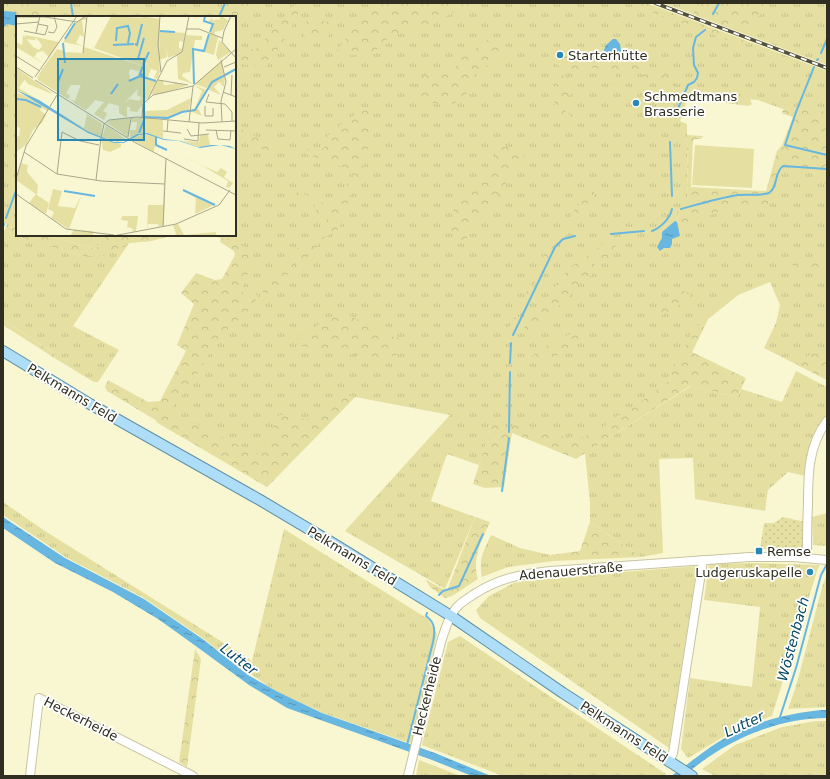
<svg xmlns="http://www.w3.org/2000/svg" width="830" height="779" font-family="'DejaVu Sans',sans-serif">
	<style>
		.grass { fill: url(#grass-tufts) }
		.forest { fill: url(#forest-crowns) }
		.garden { fill: url(#garden-dots) }
		.pitch { fill: #e5e0a2 }
		.water { fill: url(#water-ripples) }
		.lines { fill: none; stroke-linecap: round; stroke-linejoin: round }
		.stream { stroke: #68b7e1; stroke-width: 2 }
		.minor-casing { stroke: #c8c5a2; stroke-width: 10 }
		.major-casing { stroke: #5e91a8; stroke-width: 12 }
		.minor { stroke: #fff; stroke-width: 8 }
		.major { stroke: #adddf7; stroke-width: 10 }
		.rail-casing { stroke: #52513f; stroke-width: 3.5 }
		.rail { stroke: #fff; stroke-width: 2; stroke-dasharray: 6; stroke-linecap: butt }
		.poi-dot { fill: #2987b3; stroke: #fff; stroke-width: 1.5 }
		.labels { text-anchor: middle; dominant-baseline: central; stroke-width: 3.5; stroke-linejoin: round; paint-order: stroke }
		.poi-label { font-size: 13px; fill: #2f2e20; stroke: #fff; text-anchor: start }
		.street-label { font-size: 13px; fill: #2f2e20; stroke: #fff }
		.water-label { font-size: 14px; font-style: italic; fill: #054966; stroke: #fff }
		.inset-river { fill: none; stroke: #68b7e1; stroke-width: 2 }
		.inset-road { fill: none; stroke: #a8a78b; stroke-width: 1 }
		.view { fill: #2987b3; fill-opacity: 0.15; stroke: #2987b3; stroke-width: 2 }
		.inset-edge { fill: none; stroke: #2f2e20; stroke-width: 2 }
	</style>
	<defs>
		<pattern id="grass-tufts" width="24" height="20" patternUnits="userSpaceOnUse"><rect width="24" height="20" fill="#e5e0a2"/><path d="M3 7l-1-3M5 7V3M7 7l1-3M15 17l-1-3M17 17v-4M19 17l1-3" fill="none" stroke="#c5c08b"/></pattern>
		<pattern id="forest-crowns" width="20" height="18" patternUnits="userSpaceOnUse"><rect width="20" height="18" fill="#e5e0a2"/><path d="M2 6a3 3 0 1 1 6 0M12 15a3 3 0 1 1 6 0" fill="none" stroke="#c5c08b"/></pattern>
		<pattern id="garden-dots" width="8" height="8" patternUnits="userSpaceOnUse"><rect width="8" height="8" fill="#e5e0a2"/><path d="M2 2h.1M6 6h.1" fill="none" stroke="#c5c08b" stroke-width="1.8" stroke-linecap="round"/></pattern>
		<pattern id="water-ripples" width="26" height="14" patternUnits="userSpaceOnUse"><rect width="26" height="14" fill="#68b7e1"/><path d="M2 4q2-2 4 0t4 0M15 11q2-2 4 0t4 0" fill="none" stroke="#5695b6"/></pattern>
	</defs>
	<rect width="100%" height="100%" fill="#f9f7d2"/>
	<!-- grass -->
	<g class="grass">
		<path d="M3,3H646L827,71V125L758,100L689,94L680,121L687,124L688,209L764,195L780,171L784,168L827,170V380L764,348L776,323L780,305L770,282L738,295L708,319L692,352L686,375L575,455L492,425L479,465L447,454L431,501L475,517L445,589L345,531L450,415L355,397L267,487L156,422L245,251L214,235H235V17H17V227H11L10,228L11,234L84,256H102L100,243L96,249L46,235H174L151,241L129,243L73,326L119,350L98,382H94L56,359L54,353L3,320V234L7,224L3,222Z"/>
		<path d="M663,3H827V65Z"/>
		<path d="M796,371L827,387V415L816,429L810,443L806,460L805,476L788,472L768,490L765,511L695,499L693,458L659,459L663,553L641,557L590,522V503L585,453L691,386L736,397L738,396L741,389L782,402Z"/>
		<path d="M3,502L45,531L251,660L247,674L204,639L144,598L67,558L3,515Z"/>
		<path d="M827,513V546L813,545L812,517Z"/>
		<path d="M284,529L428,619L437,634L412,744L323,713L277,692L249,673Z"/>
		<path d="M491,535L520,548L550,555L554,561L508,567L482,577C478,559 484,550 491,535Z"/>
		<path d="M755,563L819,565L772,716L735,730L688,758L681,749L690,678L752,687L760,607L704,600L709,564Z"/>
		<path d="M697,566L669,748L480,618L476,610L489,596L514,583L535,579Z"/>
		<path d="M827,576V707L788,709L797,683L823,584Z"/>
		<path d="M460,636L666,774L662,776H503L422,745L448,642Z"/>
		<path d="M816,721H827V776H715L702,769L735,745L782,727Z"/>
		<path d="M419,760L461,776H416Z"/>
	</g>
	<!-- forest -->
	<g class="forest">
		<path d="M3,3H40L42,5L45,17H17L16,16L17,13L9,11H3Z"/>
		<path d="M225,3H248L251,7C245,17 230,17 220,17Z"/>
		<path d="M373,3H469V5L425,26L390,36L376,50L358,55H337L336,52Z"/>
		<path d="M627,3H646L700,23L702,28L698,29Z"/>
		<path d="M700,3H711L712,10L715,13L720,3H766L768,8L756,18L751,34L749,35L694,14V10Z"/>
		<path d="M295,5L300,6C298,21 276,52 267,66L263,67L235,63V56L237,51C244,48 251,51 258,48L291,8Z"/>
		<path d="M309,20L330,22L332,25L328,37H305C301,34 303,27 304,23Z"/>
		<path d="M710,29H713L743,40L744,44L741,45L711,34L709,31Z"/>
		<path d="M498,38L500,39L501,59C493,64 482,67 476,73C473,78 474,83 471,88C457,108 442,110 423,97C417,93 415,88 417,81C423,69 442,72 453,73L459,58L476,49L479,42Z"/>
		<path d="M558,53L576,55L581,62L598,60L611,63L627,58L643,59L650,69L671,77L681,79L682,82L681,84L674,85L655,81L650,83L647,91L644,93L641,91V87L645,83L641,73C629,69 613,66 614,84L611,85L609,82L613,73L612,71L588,67L572,71L563,69L556,64V55Z"/>
		<path d="M561,75L573,78L570,95H568L565,113L571,115L570,117H558L554,114L555,78L558,76Z"/>
		<path d="M690,91L731,94L750,99L752,104L748,106L691,98L688,95Z"/>
		<path d="M800,106H808L827,113V185C821,182 823,177 824,171L784,170L781,172L767,207L740,208L724,210L681,226L682,235L680,240L674,241L672,239L677,237L680,233L677,222L670,225L662,232V236L660,235L656,237L651,236L652,233C661,231 670,221 673,213L688,209L687,135L703,136L701,139H694L693,141L691,187L766,191L777,151L782,145L793,117L783,114L782,111L785,109L796,113Z"/>
		<path d="M364,110L370,111L372,116L369,144L361,173L350,196L339,229L322,239L313,251L302,259L291,269L284,281L269,293H263L261,287L264,282L298,248L325,227C327,223 328,219 326,216L317,213L314,204L297,195L296,193L298,192L330,206L356,172L306,154L304,151L306,149H322C328,145 325,139 329,134L358,112Z"/>
		<path d="M235,127L271,143C273,146 273,149 270,151H266L235,135Z"/>
		<path d="M502,146L522,150L524,151V155L494,203L474,226L465,241H460L454,236L451,230L453,211L470,187L493,171C497,163 492,151 502,146Z"/>
		<path d="M591,192H594L595,195C593,197 590,200 588,202C585,210 582,224 572,224L569,221C572,210 583,200 591,192Z"/>
		<path d="M564,224L567,226L568,234L561,237L553,247L507,336L506,334L549,246Z"/>
		<path d="M15,226L17,227V235H46L96,249L100,243L107,235H174L151,241L129,243L102,256H84L12,235L10,232V228Z"/>
		<path d="M223,238L229,239L245,247L250,252L252,263L241,291L247,296L253,292H255L258,297L247,312L219,337L192,383L170,410L171,414L184,421L190,420L255,454H258L268,442L276,417C290,409 293,421 308,419L314,413L326,410L336,405L346,395L355,397L267,487L107,391L105,387L108,380L148,402L160,401L186,351L177,345L194,304L181,293L196,273L215,280L222,279L235,255L234,251L220,242L221,239Z"/>
		<path d="M612,241L615,242C616,246 615,248 614,252C610,261 602,258 595,263L592,274L589,278L574,286L568,299L555,309L550,318L541,327L526,334L523,333L524,328L569,268L605,243Z"/>
		<path d="M790,253L802,258L827,260V271C816,274 803,270 793,266L789,256Z"/>
		<path d="M683,291L689,293L690,296L689,300L660,316L654,314L653,312L658,306L667,302Z"/>
		<path d="M735,293H737L738,295L708,319L692,352L746,378L738,396L736,397L690,386L576,459L512,433L504,487L485,488L473,484L492,424L507,428L518,424L551,434L573,438L583,437L592,433L608,424L617,416L624,414L668,382L671,378L674,367L692,333L707,315Z"/>
		<path d="M340,311L394,337L407,339L396,355L384,358L320,351L310,347L299,346L296,344L298,337L329,319L337,312Z"/>
		<path d="M3,320L54,353L56,359L3,325Z"/>
		<path d="M574,333L578,334L579,338C571,353 548,360 532,360L531,357C546,345 556,339 574,333Z"/>
		<path d="M827,349V380L798,365L797,362L799,359Z"/>
		<path d="M475,517L490,522C481,542 472,558 478,579L452,596L445,598L430,587L426,580L447,591Z"/>
		<path d="M590,522L641,557L554,561L550,555L580,551Z"/>
		<path d="M195,649L201,659L187,767L179,762Z"/>
	</g>
	<!-- garden -->
	<path class="garden" d="M783,517L805,522L804,540L802,549H760L764,523H774Z"/>
	<!-- pitch -->
	<path class="pitch" d="M695,145L754,149L752,188L692,185Z"/>
	<!-- water -->
	<g class="water">
		<path d="M3,11L16,12L17,26L7,24L3,28Z"/>
		<path d="M613,39H616L620,44L621,51C618,57 612,60 606,56L604,50L606,45Z"/>
		<path d="M675,221L677,222L680,236L672,239V244L670,248H664L660,251L657,247L662,238V232Z"/>
		<path d="M3,517L65,558L144,599L204,640L248,675L278,692L322,713L435,753L491,776H472L432,760L287,708L249,685L193,644L158,619L113,592L55,563L3,528Z"/>
		<path d="M821,710H827V718C775,718 723,742 684,776H671C689,764 708,747 727,737C758,721 786,714 821,710Z"/>
	</g>
	<g class="lines">
		<!-- stream -->
		<g class="stream">
			<path d="M71,3L73,17"/>
			<path d="M713,14L719,3"/>
			<path d="M219,17L225,3"/>
			<path d="M821,53L827,39"/>
			<path d="M817,60L818,59"/>
			<path d="M814,67L796,112L785,145L827,155"/>
			<path d="M677,111L688,85L694,82L697,78L698,73L694,65L693,48L696,37L705,30"/>
			<path d="M670,142L672,196"/>
			<path d="M681,209C699,204 719,198 738,195C746,194 762,196 769,193C778,188 774,172 783,166L827,169"/>
			<path d="M6,218L17,188"/>
			<path d="M3,227L4,224"/>
			<path d="M652,231C660,228 670,219 672,209"/>
			<path d="M611,234L644,231"/>
			<path d="M513,335L555,247L563,239L575,236"/>
			<path d="M510,363L511,343"/>
			<path d="M509,432L510,372"/>
			<path d="M502,491L509,438"/>
			<path d="M439,595L443,591L459,586L483,534"/>
			<path d="M780,717L796,668L821,575L827,564"/>
			<path d="M407,745L433,642C435,632 436,623 426,616L427,613"/>
		</g>
		<defs>
			<g id="minor">
				<path d="M807,558C807,540 807,522 808,505C808,475 808,446 827,421"/>
				<path d="M669,762L673,753L703,560"/>
				<path d="M30,776L39,698L193,776"/>
				<path d="M408,776L441,642C445,630 449,615 458,606C463,601 470,597 476,593C500,578 522,574 550,571L750,557H793L827,560"/>
			</g>
			<path id="major" d="M3,351L90,404L260,500L334,544L451,616L563,693L692,776"/>
		</defs>
		<!-- minor casing -->
		<use href="#minor" class="minor-casing"/>
		<!-- major casing -->
		<use href="#major" class="major-casing"/>
		<!-- minor -->
		<use href="#minor" class="minor"/>
		<!-- major -->
		<use href="#major" class="major"/>
		<defs>
			<path id="rail" d="M655,3L827,68"/>
		</defs>
		<!-- rail casing -->
		<use href="#rail" class="rail-casing"/>
		<!-- rail -->
		<use href="#rail" class="rail"/>
	</g>
	<!-- markers -->
	<g class="poi-dot">
		<circle cx="560" cy="55" r="4"/>
		<circle cx="636" cy="103" r="4"/>
		<rect x="755" y="547" width="8" height="8" rx="2"/>
		<circle cx="810" cy="572" r="4"/>
	</g>
	<g class="labels">
		<!-- poi labels -->
		<g class="poi-label">
			<text x="568" y="55">Starterhütte</text>
			<text x="644" y="96">Schmedtmans<tspan x="644" dy="15">Brasserie</tspan></text>
			<text x="767" y="551">Remse</text>
			<text x="802" y="572" text-anchor="end">Ludgeruskapelle</text>
		</g>
		<!-- street labels -->
		<g class="street-label">
			<text transform="translate(72 393) rotate(31)">Pelkmanns Feld</text>
			<text transform="translate(352 556) rotate(31)">Pelkmanns Feld</text>
			<text transform="translate(571 571) rotate(-5)">Adenauerstraße</text>
			<text transform="translate(427 696) rotate(-76)">Heckerheide</text>
			<text transform="translate(81 719) rotate(27)">Heckerheide</text>
			<text transform="translate(624 732) rotate(33)">Pelkmanns Feld</text>
		</g>
		<!-- water labels -->
		<g class="water-label">
			<text transform="translate(793 639) rotate(-75)">Wöstenbach</text>
			<text transform="translate(239 659) rotate(38)">Lutter</text>
			<text transform="translate(744 724) rotate(-25)">Lutter</text>
		</g>
	</g>
	<!-- overview -->
	<g transform="translate(16 16)">
		<rect width="220" height="220" fill="#f9f7d2"/>
		<path d="M70,0L71,4H66L68,21L64,19L60,27L67,30L47,26L60,6ZM95,0L144,3L141,30L143,43L144,15L169,17L168,26L163,25V32L166,33L165,37L152,42L150,31L151,41L143,44L144,56L141,63L138,62L141,55L78,32ZM205,0L212,4L207,14L199,16L198,19L194,17L197,7L193,6L195,2L198,5L200,3L203,4ZM194,18L202,21L198,39L188,36ZM9,19L20,21L43,26L33,41L23,25L20,22L19,24L8,23ZM170,19L186,20V24H179L174,56L167,57L166,60L177,68L162,63L161,39L166,37ZM203,24L215,36L202,44L200,39ZM0,26L21,37L18,41L28,48L0,31ZM68,31L133,52L130,57L114,53L113,56L114,65L124,61L140,64L130,84L121,79L122,73L108,87L114,83L123,85L125,82L130,84L121,96L114,95V91H111V101H109L103,97V90L93,87L87,95L91,97L88,104L78,98L88,86L79,84L70,94L58,87L67,69H55L50,77L54,80L52,83L22,64L23,58L41,33L48,35L49,40V36L67,37ZM205,45L208,57L190,72L179,68ZM0,58H4L9,63L3,72L68,112L71,98L86,108L85,121L71,115L23,84L0,75L9,77L0,74ZM209,58L208,71L203,66L198,71L205,79L191,73L198,65ZM142,64H147L148,69L158,68L159,66L170,70L145,78H135ZM0,76L27,88L33,92L32,95L11,84L0,83ZM175,82L173,94L153,102L126,100L130,95L151,94ZM114,102L112,121L91,107L95,104ZM116,102H127L122,118L114,122V114H120L121,106H115ZM128,102L147,104V122L124,117ZM90,109L111,124L101,126L86,121ZM127,118L140,121L138,136L115,123ZM85,122L105,128V131L94,136L87,134ZM149,145L148,209L143,211L142,208H132L131,214L132,189H147ZM37,173L46,175L42,190L59,192L66,178L53,213L35,202L38,196L32,193ZM106,200H122L120,215L116,216L117,213L111,211L112,205L105,204ZM58,214L77,215V220H54Z" fill="#e5e0a2"/>
		<path d="M124,0L144,3L143,44L137,53L133,52L137,53L142,43L139,39L142,11L139,13L136,9L133,13V5L126,8L123,24L118,29L100,34L87,27L102,4H129ZM7,19L17,31L23,34L26,30L29,32V35L33,40L39,27L43,26L33,41L27,35L18,37L6,31ZM35,41L46,44V47L39,43L36,48L34,45L22,60L30,68L40,69L38,74L21,62L23,58ZM0,52L36,77V78L12,68L4,58H0ZM132,52L135,53L132,61L141,65L130,84L125,81L136,73L139,64L124,61L122,65L110,68L113,65V57L114,63H121L123,55L130,56ZM65,68L68,69L69,74L60,86L68,90L71,87L79,84L70,94L53,83L59,85ZM178,69L190,74L182,92L186,100L174,95L179,92L186,75ZM0,83L11,84L30,94L25,92L24,94L30,99L26,107L17,114L10,129L0,136V121L3,120L4,112L0,110ZM184,119H192L194,129L182,131L167,125L183,126ZM152,134L201,156L205,152L211,156L208,161L217,167L213,172L210,171L212,165L187,150ZM5,147L12,149L11,156L22,169L21,179L33,187L30,198L13,187L20,178L0,164ZM167,174L198,189L179,198L180,182ZM162,208L168,219L200,216V220H157L160,218L157,209Z" fill="#e5e0a2"/>
		<path d="M0,74L23,84L71,115L98,126H108L121,118L131,117L148,123L165,125L182,131L195,129H204L214,130L220,133L204,129L184,132L163,125L148,124L130,118L123,119L108,127H98L72,117Z" fill="#68b7e1"/>
		<path class="inset-river" d="M189,0L188,5L197,8L194,16M144,15L159,16M49,23L59,7M100,25L101,12L112,10L114,17L112,27M47,27L49,47M119,28L121,29L126,8M97,29L118,28M122,43L128,22M127,49L133,36M127,50L124,58L128,59M113,65L124,60L140,65M42,66L47,53M178,68L177,33L188,35L193,18M95,78L102,68M0,83L10,84L25,91M123,117L129,101L152,102L166,96L179,94L196,66L220,53M140,121V129L151,134M167,174L199,189M48,175L79,180"/>
		<path class="inset-road" d="M144,0L142,29L145,56M215,0L208,15L206,26L220,42M0,1H29L61,6L70,0M0,8L23,6M171,13H183L206,22M8,15L29,19L32,10L22,8M32,16L38,17L41,11L38,0M20,17L24,0M67,37L71,0M0,40L24,55M205,44L210,66L205,85L206,106M0,51L17,62M208,51L220,46M19,61L61,0M19,64L118,126L220,179M142,64L172,69M177,70L220,33M207,76L220,81M193,78L190,86L209,88L216,96V105M215,79L216,59M132,83L151,45L166,36L173,0M189,90V100H197V92M126,101L127,88L137,79L177,70M173,106L177,70M171,113L175,120L193,118M190,114L220,115M200,114L202,123L214,124L215,114M147,115L165,117M151,116L152,104M112,121L115,102M168,123L182,125L183,107M8,136L41,158L85,165L149,168M41,158L46,116L64,125L83,129M0,163L10,130L41,79M80,164L85,122L88,108L93,104L121,101L186,107L220,105M0,178L50,213L98,219M147,211L150,142M97,220L160,208L203,189L214,174"/>
		<path class="view" d="M42,43H128V124H42Z"/>
		<rect width="220" height="220" class="inset-edge"/>
	</g>
	<!-- border -->
	<rect width="830" height="779" fill="none" stroke="#2f2e20" stroke-width="8"/>
</svg>
